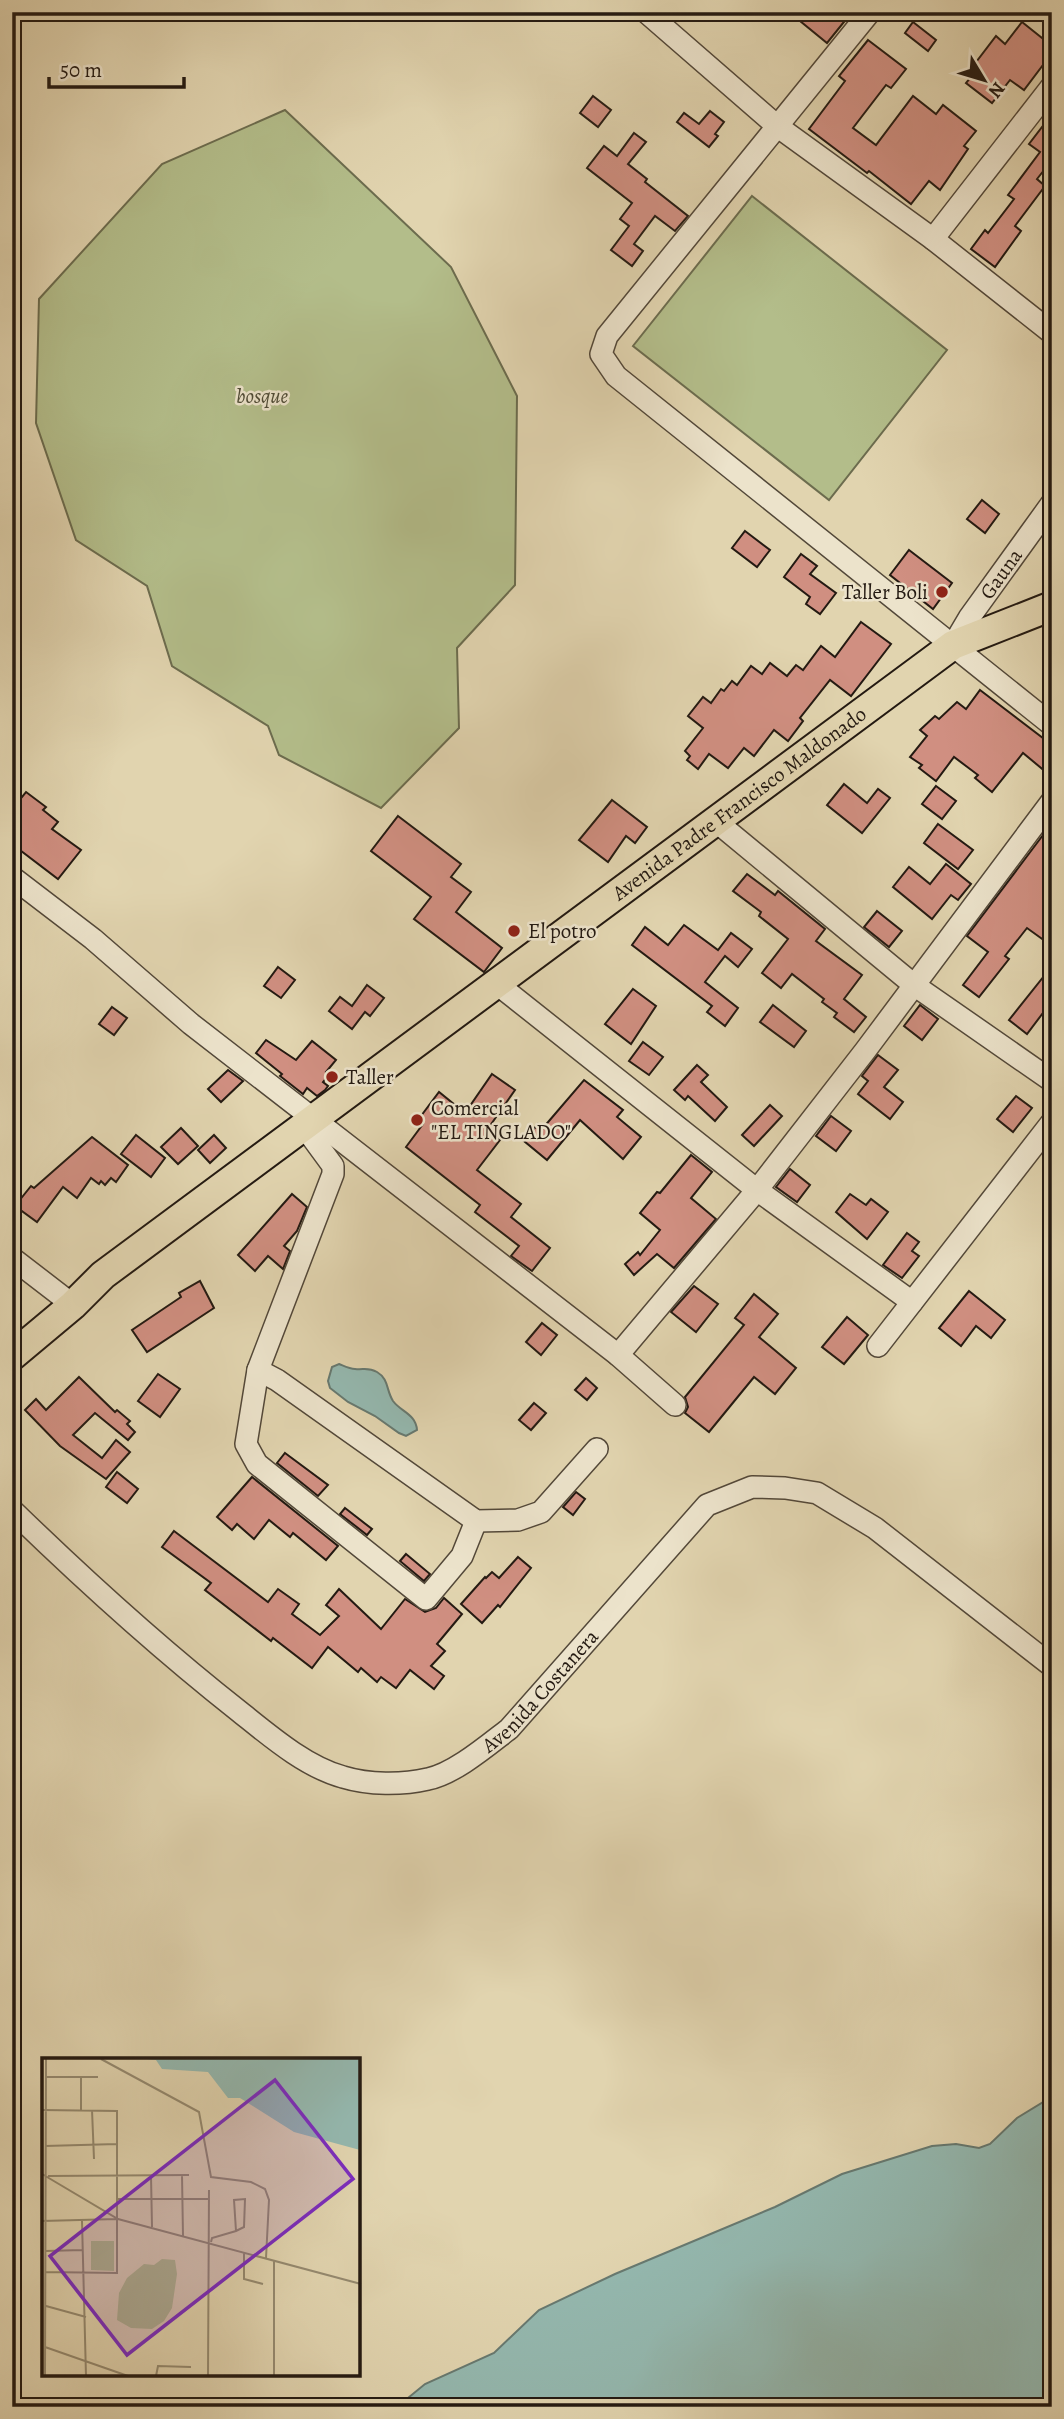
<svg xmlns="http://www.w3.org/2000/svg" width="1064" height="2419" font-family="Alegreya,serif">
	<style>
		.green { fill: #b3bd8a; stroke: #6c6c4e; stroke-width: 2 }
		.water { fill: #94b8af; stroke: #677970; stroke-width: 2 }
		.building { fill: #d08f81; stroke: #241a12; stroke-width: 2 }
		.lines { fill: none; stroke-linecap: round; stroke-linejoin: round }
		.minor-casing { stroke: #534839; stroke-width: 24 }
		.major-casing { stroke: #241a12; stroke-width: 32 }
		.minor { stroke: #ece3cb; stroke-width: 21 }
		.major { stroke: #e1d4af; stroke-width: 28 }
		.poi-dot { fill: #8f2418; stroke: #ece3cb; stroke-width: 2.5 }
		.labels { text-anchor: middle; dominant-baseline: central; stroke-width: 5; stroke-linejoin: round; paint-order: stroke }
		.park-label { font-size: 21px; font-style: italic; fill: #4f4b36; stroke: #ece3cb }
		.street-label { font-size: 21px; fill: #241a12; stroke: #ece3cb }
		.poi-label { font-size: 21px; fill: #241a12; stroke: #ece3cb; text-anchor: start }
		.inset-road { fill: none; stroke: #958a70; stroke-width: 2 }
		.view { fill: #7b2cbf; fill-opacity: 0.15; stroke: #7b2cbf; stroke-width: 3.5 }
		.inset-edge { fill: none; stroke: #241a12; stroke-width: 3.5 }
	</style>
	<rect width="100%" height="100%" fill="#e1d4af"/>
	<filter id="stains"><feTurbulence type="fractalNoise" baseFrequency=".00286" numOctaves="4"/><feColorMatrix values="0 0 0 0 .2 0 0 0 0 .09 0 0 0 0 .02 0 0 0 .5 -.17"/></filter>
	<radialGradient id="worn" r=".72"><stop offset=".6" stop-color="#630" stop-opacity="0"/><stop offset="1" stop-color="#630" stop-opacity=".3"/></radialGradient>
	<!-- green -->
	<g class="green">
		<path d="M285,110L451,267L517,396L515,585L457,648L459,728L381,808L279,755L268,726L172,666L147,586L76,540L36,423L39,299L162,164Z"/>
		<path d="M752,196L947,350L829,500L633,346Z"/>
	</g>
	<!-- water -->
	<g class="water">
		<path d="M339,1364C344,1366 350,1369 355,1369C364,1370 368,1367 377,1372C389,1379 386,1390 393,1401C401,1412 416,1414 417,1430L406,1436L399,1433L375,1416L348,1402L330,1388L328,1381L332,1367Z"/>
		<path d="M1052,2098V2407H397L425,2384L494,2353L539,2310L615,2274L775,2207L842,2174L932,2146L956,2144L979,2148L990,2144L1017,2118L1045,2101Z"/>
	</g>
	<!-- building -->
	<g class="building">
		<path d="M789,12H852L827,43Z"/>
		<path d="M913,22L936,40L928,51L905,33Z"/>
		<path d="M1022,22L1052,46V53L1024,90L1010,80L992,103L966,83L971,77L967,74L996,36L1005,44Z"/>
		<path d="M868,40L906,69L891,88L886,85L853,128L876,145L913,96L936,114L943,105L976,131L964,146L968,149L940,190L929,181L911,204L869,171L867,173L809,129L845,81L839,76Z"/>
		<path d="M593,96L611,110L598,127L580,113Z"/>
		<path d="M710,111L724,122L715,134L718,136L709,147L677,122L684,113L699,124Z"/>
		<path d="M1052,114V160L1037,179L1045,186L1015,226L1021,231L995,267L971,249L985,230L988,233L1014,199L1008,195L1040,152L1029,144Z"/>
		<path d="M634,133L646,142L628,164L647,179L645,182L688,216L675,231L655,216L634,244L643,251L632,266L611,250L629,226L620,219L632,203L587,168L604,146L617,156Z"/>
		<path d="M982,500L999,514L985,533L967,519Z"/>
		<path d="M745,531L770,550L757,567L732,548Z"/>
		<path d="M909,550L952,583L933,609L890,575Z"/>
		<path d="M801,554L817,566L810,574L836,593L820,614L806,604L810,597L784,577Z"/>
		<path d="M861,622L891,644L851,696L830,680L800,718L803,721L788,741L774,730L754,756L744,748L728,768L709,754L698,769L687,760L690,756L685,751L703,728L688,716L703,697L711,703L721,689L724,691L732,681L737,685L751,666L762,674L770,663L787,676L796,665L803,670L821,646L835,657Z"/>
		<path d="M980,690L1052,745V777L1023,753L992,792L975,778L978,775L954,757L936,781L919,768L922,765L910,757L927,736L920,730L935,716L939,719L957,702L966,709Z"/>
		<path d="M844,784L867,803L878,789L890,798L862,833L827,805Z"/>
		<path d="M936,786L956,801L942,819L922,804Z"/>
		<path d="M26,792L46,807L43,810L58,822L52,829L81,850L58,879L12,844V809Z"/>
		<path d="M612,800L647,827L635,843L626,836L608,862L579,840Z"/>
		<path d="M398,816L461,864L451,877L471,892L456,912L502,948L484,972L414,919L431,897L371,851Z"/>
		<path d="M938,824L973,850L958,869L924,843Z"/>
		<path d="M1043,835L1052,841V946L1027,928L1005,956L1009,959L979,997L963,985L988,952L967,936Z"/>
		<path d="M946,864L971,884L958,900L951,895L932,919L893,887L909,867L930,884Z"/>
		<path d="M747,874L775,895L778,891L825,929L816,941L862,975L844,999L866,1017L854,1032L834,1017L837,1013L822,1002L824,999L792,974L781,988L762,973L788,939L759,916L761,912L733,891Z"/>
		<path d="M877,911L902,931L889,947L864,927Z"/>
		<path d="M684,925L718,950L731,933L752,949L738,967L725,956L705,982L738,1008L725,1026L707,1012L712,1006L632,945L645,927L668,945Z"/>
		<path d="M1052,966V1001L1027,1034L1009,1020Z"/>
		<path d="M278,967L295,980L281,998L264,986Z"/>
		<path d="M367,985L384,998L370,1016L365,1012L352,1029L329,1011L340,997L352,1006Z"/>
		<path d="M633,989L656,1006L631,1044L605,1024Z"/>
		<path d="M773,1005L806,1031L794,1047L760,1022Z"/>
		<path d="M920,1005L938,1019L922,1040L904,1026Z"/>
		<path d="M112,1007L127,1018L114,1035L99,1024Z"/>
		<path d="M266,1040L296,1060L312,1041L336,1060L326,1072L329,1075L323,1082L328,1086L325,1090L317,1096L307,1088L303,1094L280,1076L282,1074L256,1053Z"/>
		<path d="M643,1042L663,1057L649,1075L629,1061Z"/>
		<path d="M878,1055L898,1070L884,1087L903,1102L890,1119L858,1094L868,1081L862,1076Z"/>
		<path d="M697,1065L708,1075L701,1082L727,1107L715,1121L688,1096L685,1100L674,1090Z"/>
		<path d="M228,1070L243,1081L221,1102L208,1089Z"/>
		<path d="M492,1074L515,1090L487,1130L500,1140L477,1170L521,1204L511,1217L550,1248L532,1271L511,1256L519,1246L475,1212L480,1205L406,1147L423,1124L418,1120L439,1092L465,1113Z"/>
		<path d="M584,1080L623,1110L617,1117L641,1137L623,1159L580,1120L547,1160L524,1141L538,1124L543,1128Z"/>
		<path d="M1016,1096L1032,1108L1013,1132L997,1119Z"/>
		<path d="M770,1105L782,1116L754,1146L742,1135Z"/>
		<path d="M831,1116L851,1131L836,1151L816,1136Z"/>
		<path d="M181,1128L198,1146L178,1164L161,1147Z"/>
		<path d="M136,1135L165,1158L151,1177L121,1154Z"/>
		<path d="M214,1135L226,1148L210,1163L198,1150Z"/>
		<path d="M92,1137L128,1165L116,1182L111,1178L105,1185L101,1181L99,1184L91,1178L77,1198L63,1187L37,1222L15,1206L31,1186L34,1188Z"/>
		<path d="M691,1155L712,1172L691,1198L716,1219L674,1268L657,1254L634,1275L625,1264L638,1252L640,1255L660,1230L640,1213L657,1192L660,1193Z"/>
		<path d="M790,1169L810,1185L797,1202L776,1187Z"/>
		<path d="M292,1194L307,1207L297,1231L284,1246L290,1251L283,1269L268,1256L255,1271L238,1255Z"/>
		<path d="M850,1194L866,1205L871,1199L888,1212L867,1239L836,1212Z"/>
		<path d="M907,1233L919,1242L912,1251L919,1256L902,1278L883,1265Z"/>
		<path d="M200,1281L214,1308L147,1352L132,1330L181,1297L179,1293Z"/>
		<path d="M694,1286L718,1304L696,1332L671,1312Z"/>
		<path d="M969,1291L1005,1320L991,1338L976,1326L961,1346L939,1328Z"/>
		<path d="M754,1294L778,1314L759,1337L796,1368L775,1394L754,1377L709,1432L685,1413L688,1407L685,1397L744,1325L735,1318Z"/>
		<path d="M847,1317L868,1335L844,1364L822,1347Z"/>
		<path d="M542,1323L557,1335L541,1355L526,1342Z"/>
		<path d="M158,1374L180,1389L160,1417L138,1401Z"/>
		<path d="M79,1377L115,1412L117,1410L130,1421L127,1424L135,1432L128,1440L95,1413L73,1435L102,1458L116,1440L130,1452L106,1479L60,1446L25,1410L36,1399L46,1410Z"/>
		<path d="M586,1378L597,1388L587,1400L575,1390Z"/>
		<path d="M534,1403L546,1413L531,1430L519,1420Z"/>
		<path d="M285,1453L328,1485L318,1496L277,1463Z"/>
		<path d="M117,1472L138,1489L127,1503L106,1487Z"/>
		<path d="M252,1477L338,1546L326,1560L293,1533L290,1537L269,1520L254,1539L237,1524L232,1530L217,1517Z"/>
		<path d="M576,1492L585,1499L573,1515L563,1507Z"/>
		<path d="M345,1508L372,1529L367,1535L340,1514Z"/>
		<path d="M174,1531L268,1602L278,1589L299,1604L292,1614L320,1635L339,1616L326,1605L339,1589L381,1629L405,1599L425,1612L436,1608L444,1598L462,1614L437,1644L445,1651L431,1666L444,1676L434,1689L410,1670L396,1688L381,1677L377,1682L361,1668L358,1672L328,1647L312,1668L273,1638L271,1641L205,1590L211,1583L162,1547Z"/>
		<path d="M406,1554L430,1574L424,1581L400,1561Z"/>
		<path d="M518,1557L531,1568L500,1607L498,1605L482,1623L461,1604L485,1577L486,1578L492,1572L499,1578Z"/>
	</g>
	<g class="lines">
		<defs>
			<g id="minor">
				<path d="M646,12L777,126L933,239L1052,333"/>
				<path d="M870,12L607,336L601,354L616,376L1052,725"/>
				<path d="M933,239L1052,86"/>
				<path id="s1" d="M953,645L969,618L1052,503"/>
				<path d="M724,828L914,985L1052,1081"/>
				<path d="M12,877L93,939L191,1024L618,1355L675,1405"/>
				<path d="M506,991L757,1190L912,1302"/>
				<path d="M311,1136L333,1166V1174L258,1370L246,1444L257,1464L426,1599L462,1556L476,1521"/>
				<path d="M12,1258L73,1305"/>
				<path d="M878,1346L1052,1122"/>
				<path d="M618,1355L757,1190L865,1051L1052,801"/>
				<path d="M258,1370L277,1380L476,1521L518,1520L541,1512L597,1449"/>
				<path id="s2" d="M12,1510C85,1581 160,1649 240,1712C270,1736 306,1767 343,1777C369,1785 402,1785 428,1779C454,1774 488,1745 509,1729L707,1505L752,1487L785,1488L817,1493L875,1528L1052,1666"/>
			</g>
			<g id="major">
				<path id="s3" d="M12,1356L73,1305L103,1275L953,645L1052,606"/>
			</g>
		</defs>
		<!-- minor casing -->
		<use href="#minor" class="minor-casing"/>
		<!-- major casing -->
		<use href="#major" class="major-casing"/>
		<!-- minor -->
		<use href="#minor" class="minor"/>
		<!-- major -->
		<use href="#major" class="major"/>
	</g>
	<!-- markers -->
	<g class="poi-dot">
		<circle cx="942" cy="592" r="7"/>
		<circle cx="514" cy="931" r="7"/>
		<circle cx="332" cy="1077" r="7"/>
		<circle cx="417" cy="1120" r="7"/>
	</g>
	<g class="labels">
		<!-- park labels -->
		<g class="park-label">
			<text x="262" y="396">bosque</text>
		</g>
		<!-- street labels -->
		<g class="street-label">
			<text stroke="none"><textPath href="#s1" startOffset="86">Gauna</textPath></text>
			<text stroke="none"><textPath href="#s3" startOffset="914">Avenida Padre Francisco Maldonado</textPath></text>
			<text stroke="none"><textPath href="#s2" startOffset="658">Avenida Costanera</textPath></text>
		</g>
		<!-- poi labels -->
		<g class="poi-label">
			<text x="928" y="592" text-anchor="end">Taller Boli</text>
			<text x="528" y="931">El potro</text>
			<text x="346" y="1077">Taller</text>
			<text x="431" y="1108">Comercial<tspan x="431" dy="24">"EL TINGLADO"</tspan></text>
		</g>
	</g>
	<!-- overview -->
	<g transform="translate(42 2058)">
		<rect width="318" height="318" fill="#e1d4af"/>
		<path d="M49,183H72V213L49,212ZM120,201L133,202L135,216L130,250L122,263L110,271L89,270L75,262L77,235L85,220L102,206L112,207Z" fill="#b3bd8a"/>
		<path d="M105,1H318V92L252,74L198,40H186L166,14L120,11L114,2Z" fill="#94b8af"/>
		<path class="inset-road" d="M59,1L157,54L169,119L209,124L223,131L227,142L224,200M4,19H56M39,19V52M0,52L75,53V215L4,214M50,52L52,101M3,88L75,86M0,116L76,161L319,226M140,117L141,178M6,118L147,117M109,118L110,169M76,141H167M0,163L75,161M40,163L44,318M169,184L170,180L194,173L202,169L203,141L192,142L194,173M4,193L40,192M202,195V221L221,226M232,203V318M4,248L44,259M3,289L86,318M3,318L4,1M114,318L116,308L149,309M166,318L167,132"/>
		<path class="view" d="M233,22L311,121L85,297L8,198Z"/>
		<rect width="318" height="318" class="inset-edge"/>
	</g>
	<!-- margin -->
	<rect width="1064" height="2419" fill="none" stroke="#e1d4af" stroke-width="42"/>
	<rect x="14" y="14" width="1036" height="2391" fill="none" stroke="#241a12" stroke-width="3.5"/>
	<rect x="21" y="21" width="1022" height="2377" fill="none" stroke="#241a12" stroke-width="2"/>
	<!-- north arrow -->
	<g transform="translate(984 80) rotate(128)" stroke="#ece3cb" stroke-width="5" paint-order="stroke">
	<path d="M0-5L12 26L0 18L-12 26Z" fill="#241a12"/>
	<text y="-10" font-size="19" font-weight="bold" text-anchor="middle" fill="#241a12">N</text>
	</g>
	<!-- scale -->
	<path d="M49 77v10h135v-10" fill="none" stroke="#241a12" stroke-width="3.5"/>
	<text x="60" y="77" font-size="21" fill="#241a12" stroke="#ece3cb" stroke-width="5" paint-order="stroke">50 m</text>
	<rect width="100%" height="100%" filter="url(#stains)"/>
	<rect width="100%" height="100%" fill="url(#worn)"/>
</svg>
